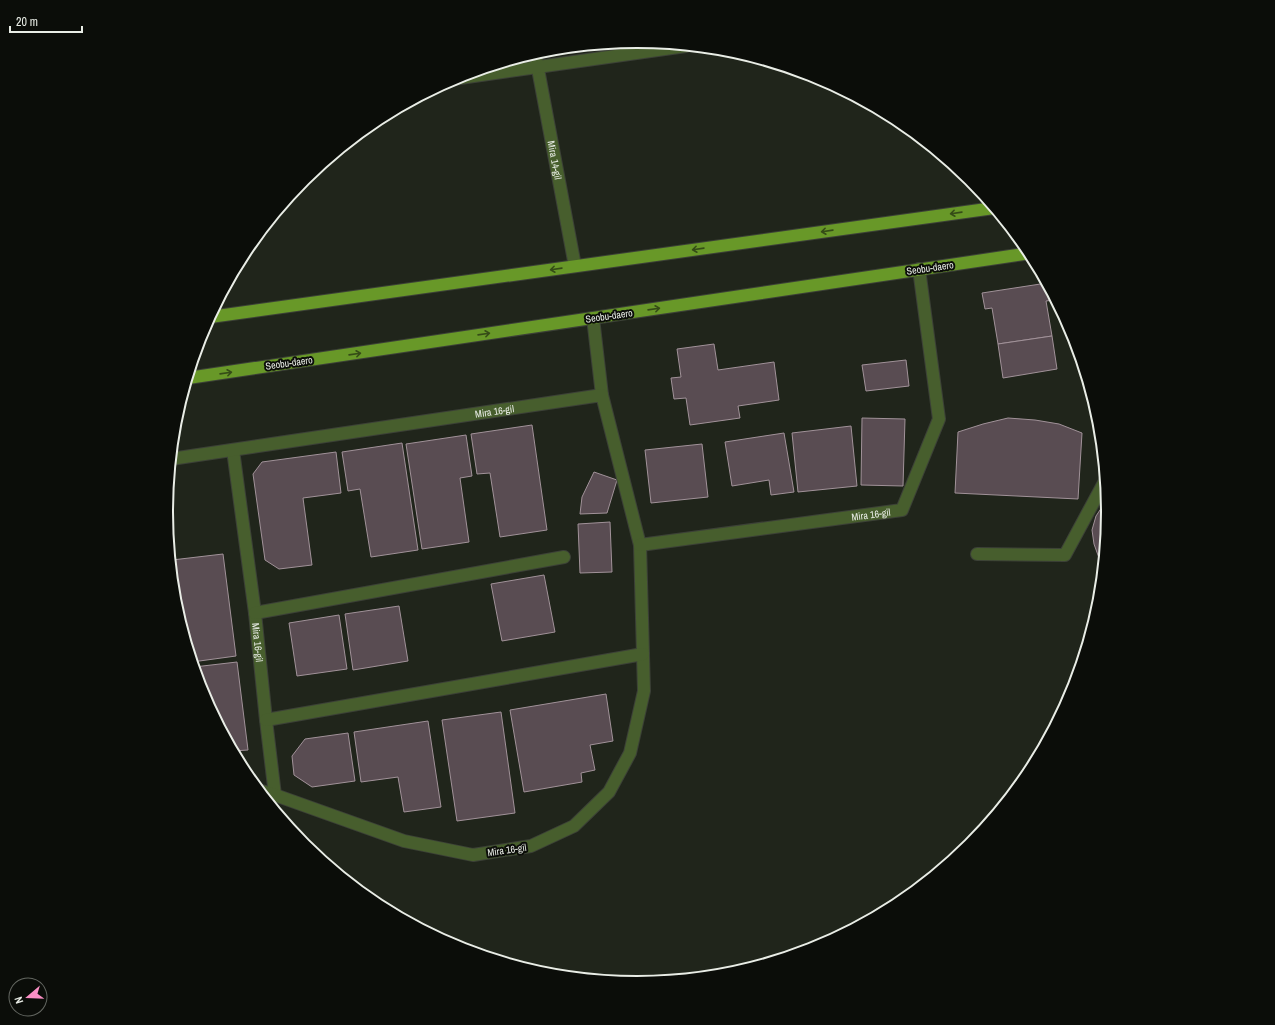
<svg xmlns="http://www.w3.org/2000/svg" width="1275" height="1025" font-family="'Archivo Narrow',sans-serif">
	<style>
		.forest { fill: #446614 }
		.building { fill: #594c52; stroke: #a19299 }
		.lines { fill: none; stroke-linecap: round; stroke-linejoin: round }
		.minor-casing { stroke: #3c4137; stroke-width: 14 }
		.major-casing { stroke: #3c4137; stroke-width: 14 }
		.minor { stroke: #475e2d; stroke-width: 12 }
		.major { stroke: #689828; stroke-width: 12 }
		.oneway { stroke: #354c17 }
		.labels { text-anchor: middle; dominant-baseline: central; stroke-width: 4; stroke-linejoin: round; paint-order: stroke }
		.street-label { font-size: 10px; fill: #e9ede6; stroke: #0b0d09 }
		.rim { fill: none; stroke: #e9ede6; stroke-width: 2 }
	</style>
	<rect width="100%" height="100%" fill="#20251b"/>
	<!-- forest -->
	<path class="forest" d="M1031,772L971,846L932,878L1026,774Z"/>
	<!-- building -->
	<g class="building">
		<path d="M1047,283L1053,294L1054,300L1046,301L1052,336L998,344L992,308L985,309L982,293Z"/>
		<path d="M1052,336L1057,369L1003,378L998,344Z"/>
		<path d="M714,344L718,370L774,362L779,400L738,406L740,418L690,425L686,398L674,399L671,378L681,377L677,349Z"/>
		<path d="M906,360L909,386L866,391L862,365Z"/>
		<path d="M862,418L905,419L903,486L861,485Z"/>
		<path d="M1008,418L1035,420L1059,424L1082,433L1078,499L955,493L958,432L983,424Z"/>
		<path d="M532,425L547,530L500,537L490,473L477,474L471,434Z"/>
		<path d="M851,426L857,486L798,492L792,433Z"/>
		<path d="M784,433L794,492L771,495L769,480L732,486L725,442Z"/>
		<path d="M466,435L472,476L460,478L469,542L422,549L406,444Z"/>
		<path d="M402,443L418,550L371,557L360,489L348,491L342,452Z"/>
		<path d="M702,444L708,497L651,503L645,450Z"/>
		<path d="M336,452L341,493L303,498L312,565L279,569L265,560L253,474L262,462Z"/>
		<path d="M594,472L617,480L607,513L580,514L582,497Z"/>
		<path d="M1108,501L1109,513L1104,564L1099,558L1094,544L1092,530L1096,516L1104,504Z"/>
		<path d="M610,522L612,572L580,573L578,524Z"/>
		<path d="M223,554L236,656L192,662L180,621L172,560Z"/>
		<path d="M544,575L555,632L502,641L491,584Z"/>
		<path d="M399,606L408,661L353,670L345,614Z"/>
		<path d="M339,615L347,669L297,676L289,623Z"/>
		<path d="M237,662L248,750L233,751L202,693L194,667Z"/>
		<path d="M606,694L613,741L590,745L595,770L581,773L582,782L524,792L510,710Z"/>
		<path d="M501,712L515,813L457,821L442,720Z"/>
		<path d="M428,721L441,807L404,812L398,777L361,782L354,732Z"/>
		<path d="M348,733L355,781L312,787L294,775L292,756L305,739Z"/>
	</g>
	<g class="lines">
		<defs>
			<g id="minor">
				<path id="s1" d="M535,53L575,266"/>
				<path d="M453,79L686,46"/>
				<path d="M593,318L602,395"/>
				<path id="s2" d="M233,450L255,613L266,720L275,795"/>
				<path id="s3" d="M171,459L602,395L640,545L644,691L630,753L609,792L574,826L531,846L473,855L404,841L275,795L258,790"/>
				<path id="s4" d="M640,545L902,510L939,419L919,269"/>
				<path d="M977,554L1065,555L1106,479"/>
				<path d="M255,613L564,557"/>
				<path d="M266,720L643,654"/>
			</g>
			<g id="major">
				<path d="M210,317L994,208"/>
				<path d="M188,378L1031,253"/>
			</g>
		</defs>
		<!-- minor casing -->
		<use href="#minor" class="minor-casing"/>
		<!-- major casing -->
		<use href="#major" class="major-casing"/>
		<!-- minor -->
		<use href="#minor" class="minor"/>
		<!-- major -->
		<use href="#major" class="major"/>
	</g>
	<!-- one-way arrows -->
	<defs><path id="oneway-shaft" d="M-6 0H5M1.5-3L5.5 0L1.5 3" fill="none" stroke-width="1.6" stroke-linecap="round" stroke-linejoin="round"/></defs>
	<g class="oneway">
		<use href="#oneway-shaft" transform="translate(956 213) rotate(172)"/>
		<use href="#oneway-shaft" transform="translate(827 231) rotate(172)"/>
		<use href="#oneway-shaft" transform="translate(698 249) rotate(172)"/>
		<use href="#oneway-shaft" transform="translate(556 269) rotate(172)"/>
		<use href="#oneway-shaft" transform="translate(654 309) rotate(-8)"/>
		<use href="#oneway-shaft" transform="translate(484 334) rotate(-8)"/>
		<use href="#oneway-shaft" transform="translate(355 354) rotate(-8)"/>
		<use href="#oneway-shaft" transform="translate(226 373) rotate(-8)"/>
	</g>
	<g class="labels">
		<!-- street labels -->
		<g class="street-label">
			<text stroke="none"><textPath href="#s1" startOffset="109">Mira 14-gil</textPath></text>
			<text transform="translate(930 268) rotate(-8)">Seobu-daero</text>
			<text transform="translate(609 316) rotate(-8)">Seobu-daero</text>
			<text transform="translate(289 363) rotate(-8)">Seobu-daero</text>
			<text stroke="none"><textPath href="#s3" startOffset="327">Mira 16-gil</textPath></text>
			<text stroke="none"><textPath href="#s4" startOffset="233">Mira 16-gil</textPath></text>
			<text stroke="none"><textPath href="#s2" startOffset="194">Mira 16-gil</textPath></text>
			<text transform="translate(507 850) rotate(-8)">Mira 16-gil</text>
		</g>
	</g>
	<!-- crop -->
	<path d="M0 0H1275V1025H0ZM173 512a464 464 0 1 1 928 0a464 464 0 1 1-928 0Z" fill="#0b0d09" fill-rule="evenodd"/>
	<path class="rim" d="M173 512a464 464 0 1 1 928 0a464 464 0 1 1-928 0Z"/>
	<!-- north arrow -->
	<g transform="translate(28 997) rotate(251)"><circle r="19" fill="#0b0d09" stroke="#646761"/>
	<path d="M0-3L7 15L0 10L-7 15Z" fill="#fb8fc5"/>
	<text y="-6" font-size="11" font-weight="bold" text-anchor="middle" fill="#e9ede6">N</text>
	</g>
	<!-- scale -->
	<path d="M10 26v6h72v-6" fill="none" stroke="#e9ede6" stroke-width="2"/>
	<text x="16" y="26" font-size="12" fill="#e9ede6" stroke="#0b0d09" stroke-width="3" paint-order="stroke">20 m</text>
</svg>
